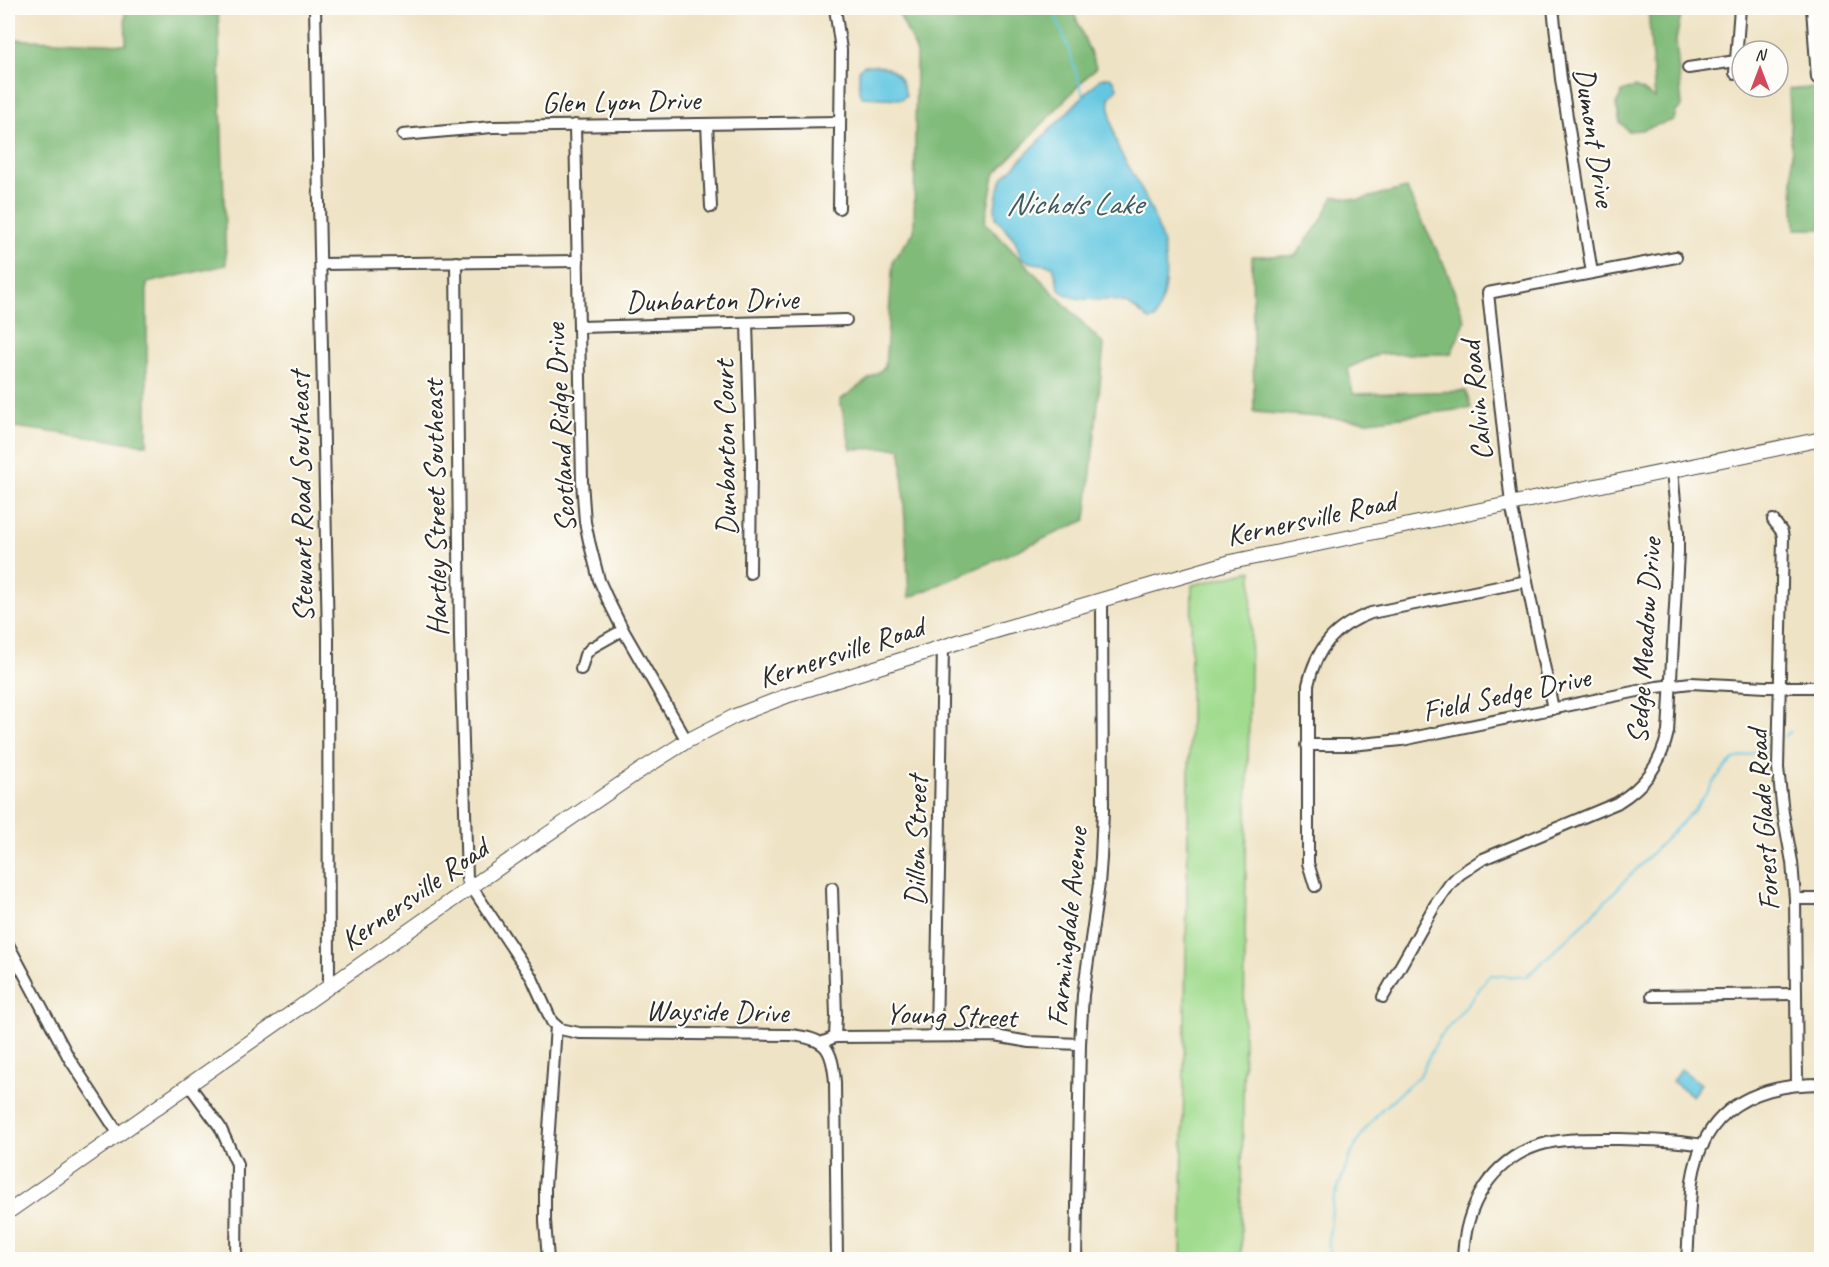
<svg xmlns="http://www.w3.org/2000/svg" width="1829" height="1267" font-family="Caveat,sans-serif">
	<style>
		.green { fill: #a0db8e; stroke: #66835c; stroke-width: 1.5 }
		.forest { fill: #80bb79; stroke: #567352; stroke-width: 1.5 }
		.water { fill: #63c7e1; stroke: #477986; stroke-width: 1.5 }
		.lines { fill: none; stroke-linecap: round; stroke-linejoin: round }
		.stream { stroke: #63c7e1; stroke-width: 2 }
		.minor-casing { stroke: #484742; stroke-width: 14 }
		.major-casing { stroke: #484742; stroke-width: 16 }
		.minor { stroke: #fff; stroke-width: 10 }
		.major { stroke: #fff; stroke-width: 14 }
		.labels { text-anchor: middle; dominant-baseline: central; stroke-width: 4.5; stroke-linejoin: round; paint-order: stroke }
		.street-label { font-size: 30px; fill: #2b2b2b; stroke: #fdfcf7 }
		.water-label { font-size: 32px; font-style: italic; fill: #3c5a62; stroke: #fdfcf7 }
	</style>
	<rect width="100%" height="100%" fill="#fdfcf7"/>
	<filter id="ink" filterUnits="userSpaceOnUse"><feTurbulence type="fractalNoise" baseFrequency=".0167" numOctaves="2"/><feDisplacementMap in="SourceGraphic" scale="12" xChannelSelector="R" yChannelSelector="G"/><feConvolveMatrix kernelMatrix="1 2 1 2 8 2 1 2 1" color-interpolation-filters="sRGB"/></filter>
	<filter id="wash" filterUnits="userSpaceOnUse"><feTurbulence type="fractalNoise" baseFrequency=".008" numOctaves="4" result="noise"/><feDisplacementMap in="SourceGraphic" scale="24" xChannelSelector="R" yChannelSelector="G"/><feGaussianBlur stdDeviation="1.35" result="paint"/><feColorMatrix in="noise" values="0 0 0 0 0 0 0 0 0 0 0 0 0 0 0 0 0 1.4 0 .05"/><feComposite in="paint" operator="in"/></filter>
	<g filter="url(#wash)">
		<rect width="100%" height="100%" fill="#efe3c5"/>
		<!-- green -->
		<path class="green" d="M1252,571L1246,866L1241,1259H1181L1192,585Z"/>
		<!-- forest -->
		<g class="forest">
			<path d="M125,8H218L226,265L147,283V445L8,426V39L126,44Z"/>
			<path d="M896,8H1072L1096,67L994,175L985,222L1104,345L1086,520L909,598L901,448L851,449L840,400L885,367L893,260L914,232L916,50Z"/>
			<path d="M1648,8H1679L1682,11L1676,40L1682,106L1676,112L1674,120L1641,130L1628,131L1620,122L1616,104L1622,92L1635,87L1645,92L1655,99Z"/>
			<path d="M1821,88V229H1795L1789,89Z"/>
			<path d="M1406,188L1446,269L1465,321L1451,354H1379L1348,368L1353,394L1466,391L1471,408L1369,421L1254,412L1252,256H1295L1319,224L1334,196L1358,200Z"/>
		</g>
		<!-- water -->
		<g class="water">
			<path d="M864,65C888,64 901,70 906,95L902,99L862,97L859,92V69Z"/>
			<path d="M1110,77L1115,82L1117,88L1109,98C1110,115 1112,131 1118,147C1122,157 1129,166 1134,175C1159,221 1179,267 1155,319L1150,320C1141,315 1136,307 1126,303C1102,295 1082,306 1060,291L1053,266L1029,262L1021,257L1015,240L996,218L995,207L997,195L1002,179L1100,79Z"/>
			<path d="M1681,1069L1701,1084L1692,1096L1672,1081Z"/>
		</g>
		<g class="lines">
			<!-- stream -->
			<g class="stream">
				<path d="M1052,8L1068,47L1084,98"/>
				<path d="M1784,737L1790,732"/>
				<path d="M1329,1260V1237L1333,1201L1351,1154L1364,1131L1381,1110L1420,1075L1438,1039L1473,998L1489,975L1526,977L1584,923L1696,808L1721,772L1734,759L1748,755L1769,745"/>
			</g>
		</g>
	</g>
	<g filter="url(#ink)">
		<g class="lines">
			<defs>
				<g id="minor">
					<path d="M315,8L328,639L329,986"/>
					<path d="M835,8L841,50L839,208"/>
					<path d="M1553,8L1561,79L1592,273"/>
					<path d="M1812,8L1817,78"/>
					<path d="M1688,68L1736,61"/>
					<path d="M1735,73L1740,8"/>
					<path d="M707,124L711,207"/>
					<path d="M575,125L582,481L585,522L589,541L599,580L607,598L623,630L687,741"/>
					<path d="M403,135L492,127L840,122"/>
					<path d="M456,262L460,638L467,880L532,978L552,1022L560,1029L579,1033L791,1035C826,1039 832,1047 835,1082L837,1260"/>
					<path d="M321,264L578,261"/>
					<path d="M747,323L751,459L750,573"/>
					<path d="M579,327L846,320"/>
					<path d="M1773,520L1782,532L1783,538L1778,768L1783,813L1792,862L1795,899L1797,1084"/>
					<path d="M581,669L585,655L591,648L623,630"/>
					<path d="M1553,709L1511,504L1488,293L1676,257"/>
					<path d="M1307,745H1351L1402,740L1657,687L1691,683L1766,687H1822"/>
					<path d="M1315,886L1308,863V685C1316,648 1335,626 1371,613L1527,581"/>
					<path d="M832,888L836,1016L835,1037"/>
					<path d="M1795,899H1822"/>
					<path d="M8,944L69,1058L118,1133"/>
					<path d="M1652,996L1796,994"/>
					<path d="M1383,997L1435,905L1450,884L1460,874L1483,859L1617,803C1645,786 1661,764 1668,732L1678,552V533L1672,471"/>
					<path d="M936,1036L943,647"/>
					<path d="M821,1043L835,1037L995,1036L1029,1042L1080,1044"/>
					<path d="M189,1085L220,1127L237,1164L236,1260"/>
					<path d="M548,1260L545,1221V1188L556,1026"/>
					<path d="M1076,1260L1080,1044L1083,995L1099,884L1101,858L1103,811L1102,600"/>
					<path d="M1463,1260C1464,1206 1492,1156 1547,1143C1571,1138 1596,1139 1620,1139C1648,1140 1675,1140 1703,1145"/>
					<path d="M1687,1260C1689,1234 1689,1207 1692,1181C1703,1109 1754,1084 1822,1084"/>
				</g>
				<path id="major" d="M8,1212L471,887L638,772L687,741L735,716L789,695L968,639L1231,562L1822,439"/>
			</defs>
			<!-- minor casing -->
			<use href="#minor" class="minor-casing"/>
			<!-- major casing -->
			<use href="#major" class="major-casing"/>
			<!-- minor -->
			<use href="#minor" class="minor"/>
			<!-- major -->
			<use href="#major" class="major"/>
		</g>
	</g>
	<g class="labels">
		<!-- street labels -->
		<g class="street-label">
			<text transform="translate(621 101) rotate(-1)">Glen Lyon Drive</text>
			<text transform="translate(1595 137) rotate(81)">Dumont Drive</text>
			<text transform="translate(712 300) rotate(-1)">Dunbarton Drive</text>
			<text transform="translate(1476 401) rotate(-96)">Calvin Road</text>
			<text transform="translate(560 428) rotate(-93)">Scotland Ridge Drive</text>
			<text transform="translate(725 448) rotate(-91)">Dunbarton Court</text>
			<text transform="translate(301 497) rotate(-91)">Stewart Road Southeast</text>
			<text transform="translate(435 508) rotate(-91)">Hartley Street Southeast</text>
			<text transform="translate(1311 518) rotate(-12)">Kernersville Road</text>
			<text transform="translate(1644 641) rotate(-86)">Sedge Meadow Drive</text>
			<text transform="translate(841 652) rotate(-18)">Kernersville Road</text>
			<text transform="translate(1506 694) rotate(-12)">Field Sedge Drive</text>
			<text transform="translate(1763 820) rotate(-94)">Forest Glade Road</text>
			<text transform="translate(916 841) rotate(-89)">Dillon Street</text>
			<text transform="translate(414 894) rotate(-35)">Kernersville Road</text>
			<text transform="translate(1067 927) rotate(-84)">Farmingdale Avenue</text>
			<text transform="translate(717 1011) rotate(1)">Wayside Drive</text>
			<text transform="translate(951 1015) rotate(2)">Young Street</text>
		</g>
		<!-- water labels -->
		<g class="water-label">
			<text x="1074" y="203">Nichols Lake</text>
		</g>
	</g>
	<!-- margin -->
	<rect width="1829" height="1267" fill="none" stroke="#fdfcf7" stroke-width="30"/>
	<!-- north arrow -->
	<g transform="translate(1760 69)"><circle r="28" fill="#fdfcf7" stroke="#a9a8a5" stroke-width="1.5"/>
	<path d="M0-4.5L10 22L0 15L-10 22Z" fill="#d1495b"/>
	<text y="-9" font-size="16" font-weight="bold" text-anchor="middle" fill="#2b2b2b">N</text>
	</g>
</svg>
